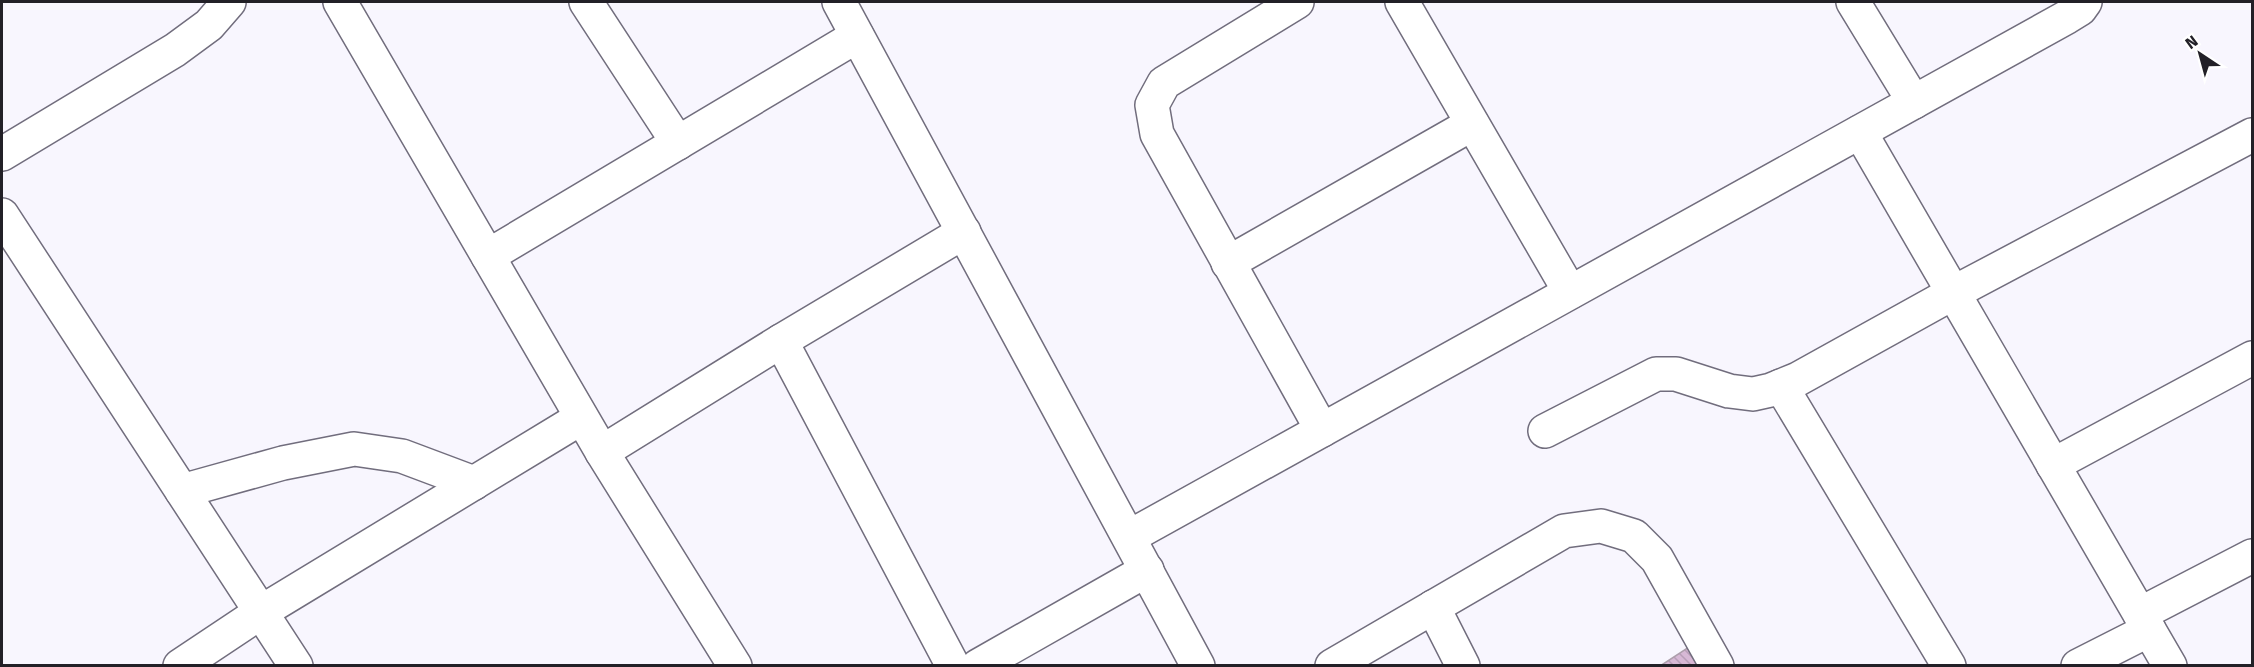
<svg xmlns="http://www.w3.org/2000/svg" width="2254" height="667" font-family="'Fira Sans',sans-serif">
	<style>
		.building { fill: url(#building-back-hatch); stroke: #ad9fac; stroke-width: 1.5 }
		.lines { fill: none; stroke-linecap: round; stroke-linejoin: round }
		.minor-casing { stroke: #716d7d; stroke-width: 36 }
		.minor { stroke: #fff; stroke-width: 33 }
	</style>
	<defs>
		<pattern id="building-back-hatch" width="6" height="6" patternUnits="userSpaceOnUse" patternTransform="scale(1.5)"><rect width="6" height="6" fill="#d7b8d5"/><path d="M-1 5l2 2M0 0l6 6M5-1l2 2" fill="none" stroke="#b89eb7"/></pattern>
	</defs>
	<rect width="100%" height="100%" fill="#f8f6fe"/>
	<!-- building -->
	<path class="building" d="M1692,645L1705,666H1660Z"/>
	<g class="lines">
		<defs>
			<g id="minor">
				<path d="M340,2L602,452L735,666"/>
				<path d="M586,2L678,143"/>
				<path d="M839,2L1198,666"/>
				<path d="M1297,2L1164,83L1152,105L1157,134L1322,430"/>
				<path d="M1402,2L1570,292"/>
				<path d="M1853,2L1914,102"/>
				<path d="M1860,132L2170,666"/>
				<path d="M2,154L175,50L209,25L229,2"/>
				<path d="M2,215L296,666"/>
				<path d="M488,256L857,36"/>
				<path d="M1228,263L1472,124"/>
				<path d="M781,341L953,666"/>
				<path d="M1781,386L1949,666"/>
				<path d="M1545,431L1656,374H1676L1729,391L1753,394L1771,390L1798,379L1953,293L2252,135"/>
				<path d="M602,452L781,341L964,232"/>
				<path d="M2053,465L2252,358"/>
				<path d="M182,491L283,463L354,449L402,456L474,483"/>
				<path d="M1129,537L2067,17L2080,9L2085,2"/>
				<path d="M1433,607L1463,666"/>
				<path d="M2140,614L2252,556"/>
				<path d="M180,666L261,612L581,418"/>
				<path d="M978,666L1147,570"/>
				<path d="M1332,666L1564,531L1601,526L1634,536L1657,559L1717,666"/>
				<path d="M2078,666L2149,630"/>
			</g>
		</defs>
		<!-- minor casing -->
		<use href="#minor" class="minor-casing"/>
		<!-- minor -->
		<use href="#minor" class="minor"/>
	</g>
	<!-- border -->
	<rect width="2254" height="667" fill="none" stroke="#222027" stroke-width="6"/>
	<!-- north arrow -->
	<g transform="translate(2200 54) rotate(324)" stroke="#ffffff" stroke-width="4.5" paint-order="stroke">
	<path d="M0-4.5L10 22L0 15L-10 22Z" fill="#222027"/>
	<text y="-9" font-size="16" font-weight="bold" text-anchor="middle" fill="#222027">N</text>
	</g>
</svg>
